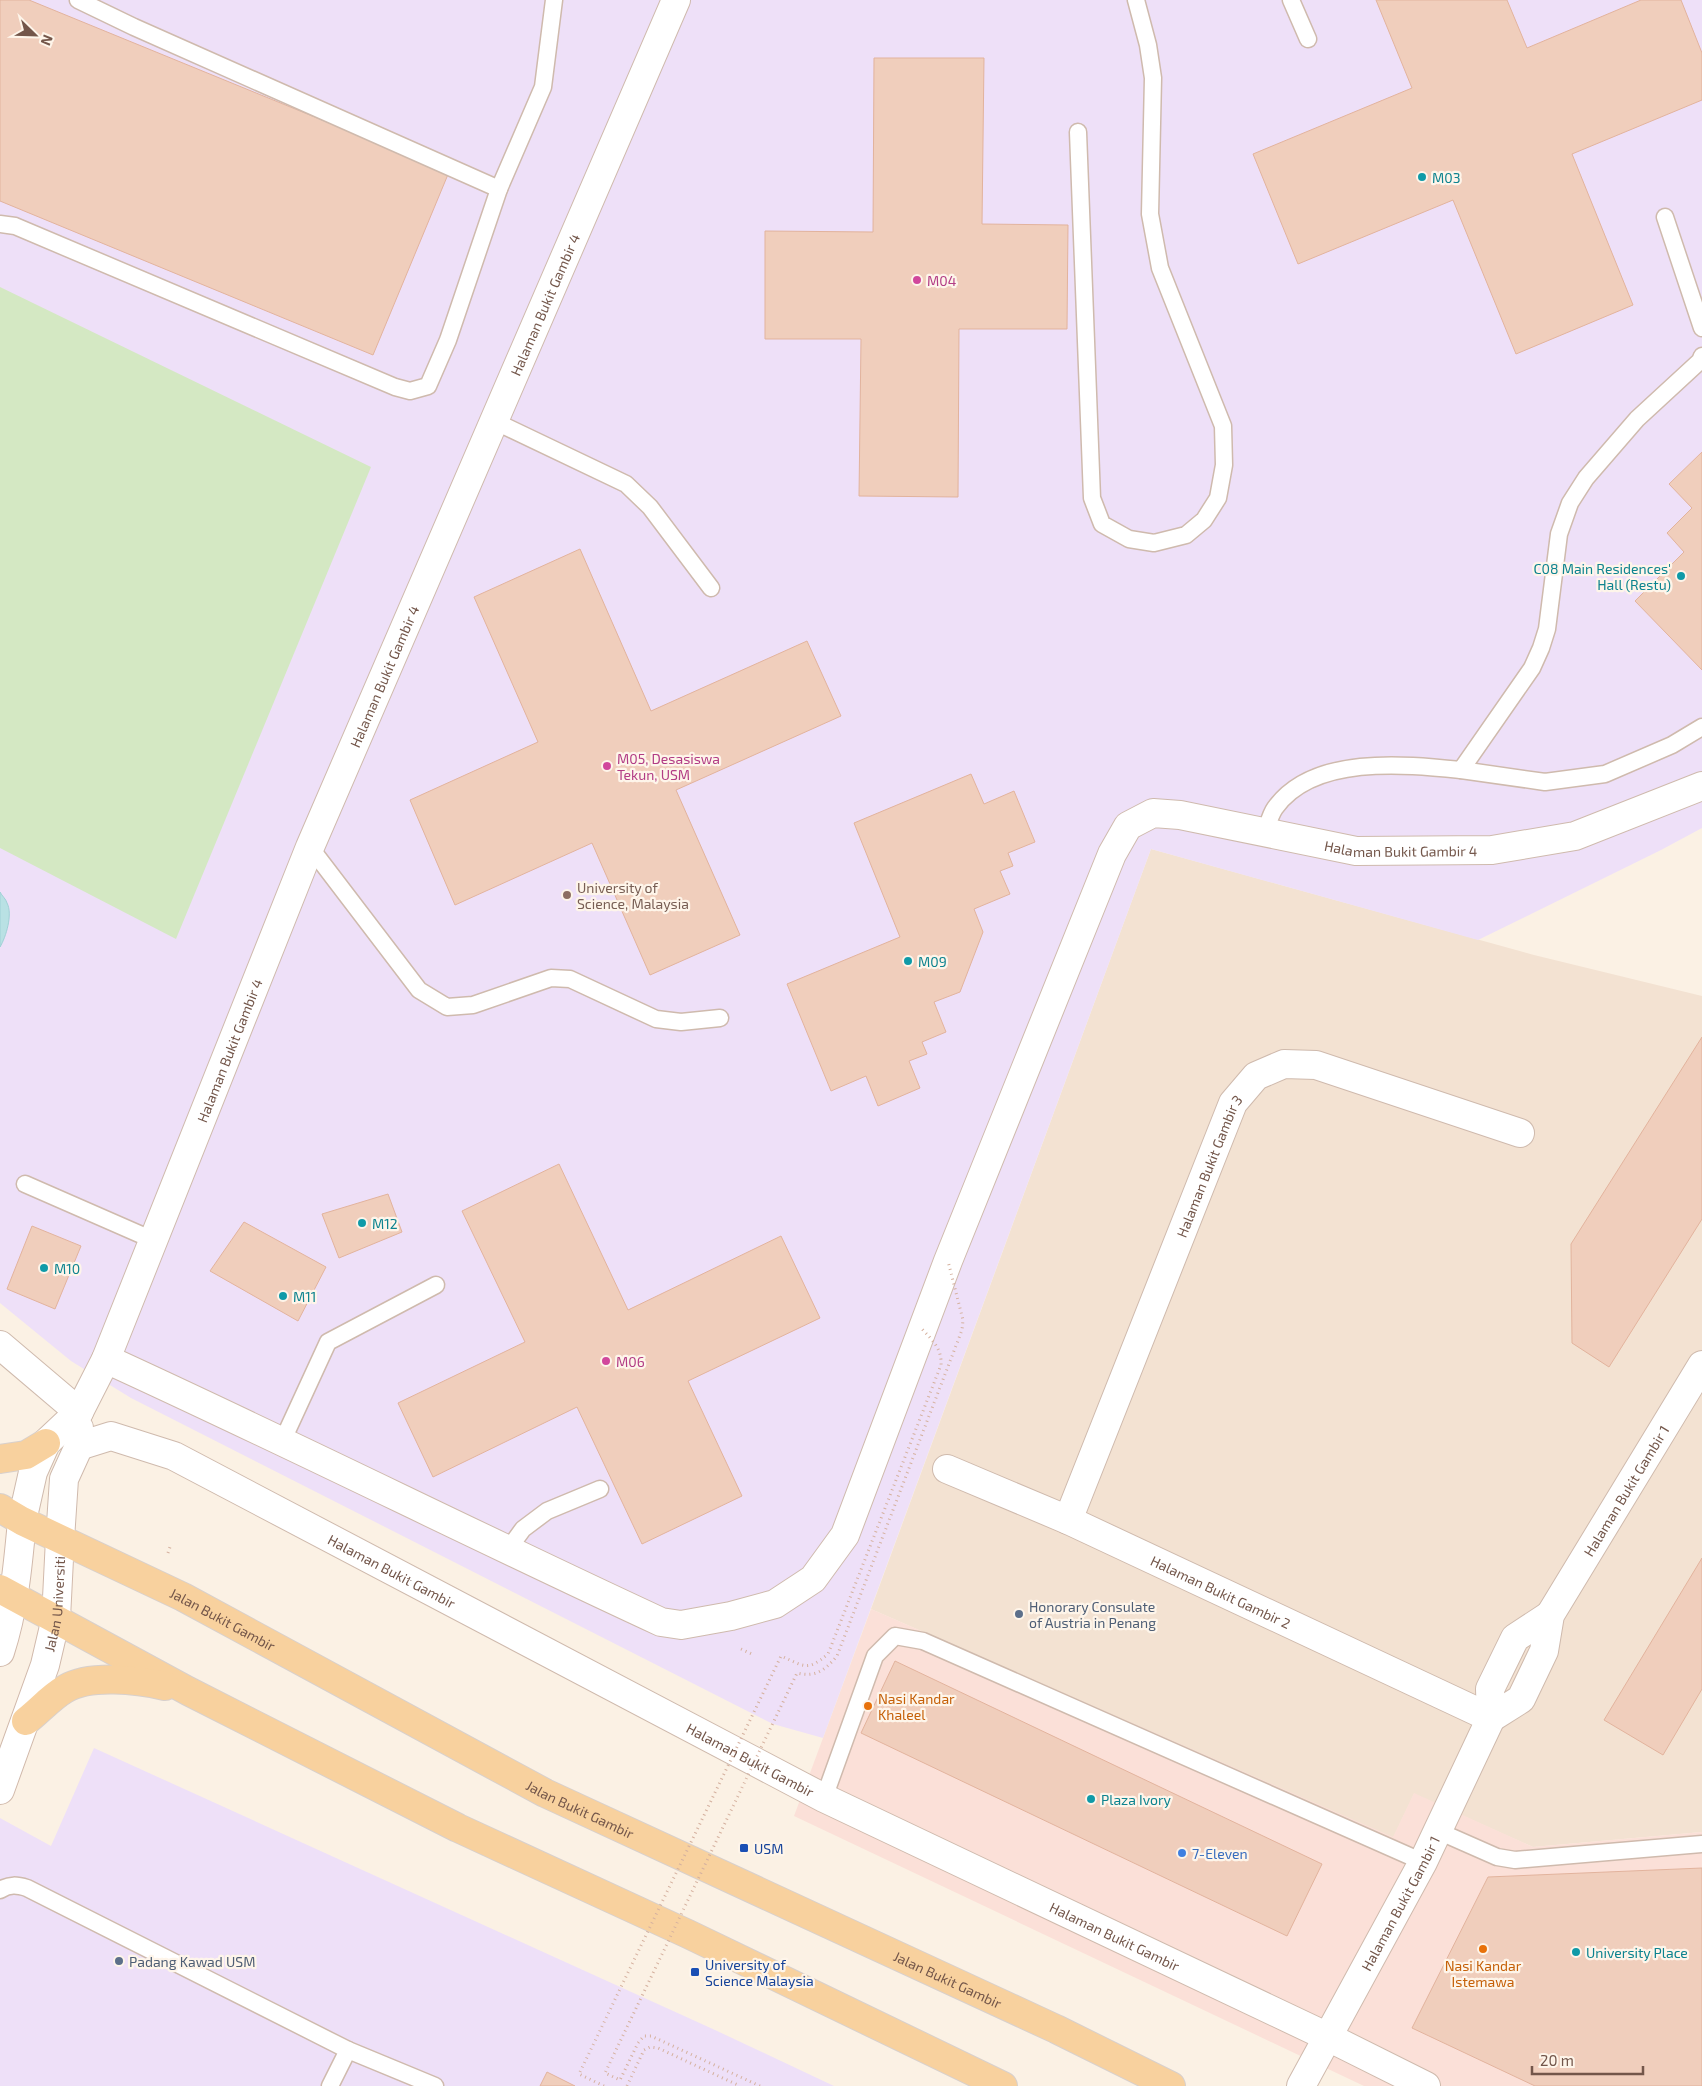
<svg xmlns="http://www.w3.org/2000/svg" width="1702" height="2086" font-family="'Exo 2',sans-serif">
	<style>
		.residential { fill: #f3e2d2 }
		.commercial { fill: #fbe0d8 }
		.education { fill: #eee0f8 }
		.green { fill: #d4e8c3 }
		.water { fill: #b9e1e4; stroke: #9fd1d6 }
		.building { fill: #f0cebc; stroke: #e2b39d }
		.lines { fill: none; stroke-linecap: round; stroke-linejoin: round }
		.lane-casing { stroke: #cfbaad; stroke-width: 19 }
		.street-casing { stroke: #cfbaad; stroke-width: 30 }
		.secondary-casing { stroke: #d1b9ab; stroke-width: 30 }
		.primary-casing { stroke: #d8d0cc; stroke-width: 30 }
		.path { stroke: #d5b19f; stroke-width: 3; stroke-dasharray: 1 4; stroke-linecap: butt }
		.lane { stroke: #fff; stroke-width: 16 }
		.street { stroke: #fff; stroke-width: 28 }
		.secondary { stroke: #fff; stroke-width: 28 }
		.primary { stroke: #f8d19e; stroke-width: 28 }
		.path-bridge { stroke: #d5b19f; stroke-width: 3; stroke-dasharray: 1 4; stroke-linecap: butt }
		.culture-dot { fill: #0f9aa8; stroke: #fef5ea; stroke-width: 2 }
		.hotel-dot { fill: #d1479c; stroke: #fef5ea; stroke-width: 2 }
		.education-dot { fill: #8d6e63; stroke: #fef5ea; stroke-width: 2 }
		.service-dot { fill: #5c6f8a; stroke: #fef5ea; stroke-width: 2 }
		.food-dot { fill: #e8710a; stroke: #fef5ea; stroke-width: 2 }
		.transit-dot { fill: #1a4fb4; stroke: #fef5ea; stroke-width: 2 }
		.shop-dot { fill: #3f7fe0; stroke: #fef5ea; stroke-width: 2 }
		.labels { text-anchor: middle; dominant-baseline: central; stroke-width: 4.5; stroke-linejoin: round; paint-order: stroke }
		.culture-label { font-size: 14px; fill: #0d838f; stroke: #fef5ea; text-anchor: start }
		.hotel-label { font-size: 14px; fill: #b23c85; stroke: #fef5ea; text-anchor: start }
		.street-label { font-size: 14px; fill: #73564a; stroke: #fef5ea }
		.education-label { font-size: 14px; fill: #785e54; stroke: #fef5ea; text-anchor: start }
		.service-label { font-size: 14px; fill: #4e5e75; stroke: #fef5ea; text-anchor: start }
		.food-label { font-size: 14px; fill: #c56008; stroke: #fef5ea; text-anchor: start }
		.transit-label { font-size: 14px; fill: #164399; stroke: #fef5ea; text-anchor: start }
		.shop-label { font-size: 14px; fill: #366cbe; stroke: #fef5ea; text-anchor: start }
	</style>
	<rect width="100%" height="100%" fill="#fbf1e4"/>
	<!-- residential -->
	<path class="residential" d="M1151,849L1534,955L1702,996V1832L1533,1847L1414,1794L1393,1838L871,1609Z"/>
	<!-- commercial -->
	<path class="commercial" d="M871,1609L1393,1837L1414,1793L1533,1847L1702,1832V2086H1364L794,1816Z"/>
	<!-- education -->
	<g class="education">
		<path d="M0,0H1702V828L1661,850L1478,940L1151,849L823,1738L773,1724L131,1398L71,1361L0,1303Z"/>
		<path d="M94,1748L715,2030L834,2086H0V1818L51,1846Z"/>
	</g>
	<!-- green -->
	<path class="green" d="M0,287L371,467L176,939L0,848Z"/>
	<!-- water -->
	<path class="water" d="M0,892C2,896 6,899 7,903C13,914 6,937 0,947Z"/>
	<!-- building -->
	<g class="building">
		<path d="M0,0H29L449,172L373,355L0,201Z"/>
		<path d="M1376,0H1507L1527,48L1641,0H1681L1702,53V100L1572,154L1633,305L1516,354L1453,200L1298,264L1253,154L1412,88Z"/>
		<path d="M874,58H984L982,224L1068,225L1067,329H959L958,497L859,496L861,339H765V231L873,232Z"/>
		<path d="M1702,452V670L1635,601L1684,552L1667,533L1692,508L1669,484Z"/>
		<path d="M580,549L651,711L807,641L841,716L676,790L740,935L650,975L592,843L455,905L410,800L538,742L474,597Z"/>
		<path d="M971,774L984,804L1014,791L1035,842L1008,853L1013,866L1000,871L1010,894L974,909L983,932L960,992L934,1002L946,1032L922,1042L927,1054L909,1061L920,1088L878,1106L866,1076L831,1091L787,984L900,937L854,823Z"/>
		<path d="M1702,1037V1219L1609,1367L1572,1343L1571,1244Z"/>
		<path d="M559,1164L628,1310L781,1236L820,1318L688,1381L742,1496L642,1544L577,1407L433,1477L398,1403L525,1342L462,1211Z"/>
		<path d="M388,1194L402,1232L339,1258L322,1214Z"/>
		<path d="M244,1222L326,1267L298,1321L210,1271Z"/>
		<path d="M32,1226L81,1246L55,1309L7,1289Z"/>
		<path d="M1702,1558V1689L1663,1755L1604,1720Z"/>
		<path d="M895,1661L1322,1864L1287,1936L861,1733Z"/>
		<path d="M1702,1868V2086H1535L1412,2028L1488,1877Z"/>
		<path d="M547,2072L575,2086H540Z"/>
	</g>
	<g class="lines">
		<defs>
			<g id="lane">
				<path d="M78,0L134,27L499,189"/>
				<path d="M1291,0L1308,39"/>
				<path d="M1078,132L1092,498L1102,524L1129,539L1154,543L1186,535L1204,520L1218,498L1224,465L1223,426L1160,268L1150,214L1153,78L1148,45L1136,0"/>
				<path d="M1665,217L1702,328"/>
				<path d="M0,224L15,226L395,387L410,391L428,386L448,340L499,189L543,87L554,0"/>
				<path d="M494,421L626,484L650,507L711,588"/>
				<path d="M1461,770L1545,782L1605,774L1672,745L1702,727"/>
				<path d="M1265,833C1268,825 1270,815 1275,808C1313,755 1403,764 1461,770L1532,668L1541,648L1547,629L1559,534L1570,503L1586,478L1637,419L1700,361L1702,356"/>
				<path d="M310,847L419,990L447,1007L473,1005L551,978L570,979L656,1019L681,1022L720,1018"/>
				<path d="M25,1184L153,1240"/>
				<path d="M282,1442L328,1342L436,1285"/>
				<path d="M507,1551L523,1529L547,1511L600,1489"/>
				<path d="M824,1798L875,1656L895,1636L923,1641L1423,1862"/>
				<path d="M1438,1831L1497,1857L1515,1860L1702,1844"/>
				<path d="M0,1890C10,1884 17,1885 27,1888L348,2050L330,2086"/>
				<path d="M348,2050L435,2086"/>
			</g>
			<g id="street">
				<path d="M0,1345L79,1412"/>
				<path id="s1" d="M106,1359C292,1444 475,1536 661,1622L681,1625L731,1616L775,1604L813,1579L845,1535L948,1261L1112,854L1128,826L1153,813L1180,815L1356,851L1492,850L1575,836L1702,786"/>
				<path id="s2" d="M79,1446L111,1436L174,1456L824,1798L1328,2037L1426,2086"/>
				<path id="s3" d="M947,1469L1068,1520L1491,1718"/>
				<path id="s4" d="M1068,1520L1233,1103L1256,1076L1284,1064L1316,1065L1520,1133"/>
				<path id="s5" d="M22,1521L33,1472L46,1443L79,1412L106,1359L310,847L676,0"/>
				<path d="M60,1539L64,1479L79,1446V1428"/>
				<path id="s6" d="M1491,1718L1521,1699L1544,1651L1550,1615L1702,1365"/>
				<path id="s7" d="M1301,2086L1423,1862L1491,1718L1490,1689L1515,1638L1550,1615"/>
			</g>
			<g id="secondary">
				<path d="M0,1652C14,1609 18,1565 22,1521"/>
				<path id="s8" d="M0,1790L45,1665L56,1618L60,1539"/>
			</g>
			<g id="primary">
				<path d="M0,1459L26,1455L46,1443"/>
				<path id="s9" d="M0,1508L22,1521L183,1597L545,1793L1056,2029L1171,2086"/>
				<path d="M0,1589L188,1691L458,1828L688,1934L1003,2086"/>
				<path d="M26,1721C39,1711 51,1697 65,1689C90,1674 138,1680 165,1686"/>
			</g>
		</defs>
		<!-- lane casing -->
		<use href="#lane" class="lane-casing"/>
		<!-- street casing -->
		<use href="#street" class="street-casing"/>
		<!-- secondary casing -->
		<use href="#secondary" class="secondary-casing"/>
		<!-- primary casing -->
		<use href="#primary" class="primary-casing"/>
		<!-- path -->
		<g class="path">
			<path d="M168,1553L171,1544"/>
			<path d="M741,1649L754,1655"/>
			<path d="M627,2086L644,2050L650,2047L658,2048L740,2086"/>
		</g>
		<!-- lane -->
		<use href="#lane" class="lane"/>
		<!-- street -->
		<use href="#street" class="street"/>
		<!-- secondary -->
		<use href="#secondary" class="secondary"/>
		<!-- primary -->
		<use href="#primary" class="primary"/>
		<!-- path-bridge -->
		<g class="path-bridge">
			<path d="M604,2086L579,2074L781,1656C804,1666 807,1672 828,1654L941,1365C942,1349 933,1341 922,1329"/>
			<path d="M760,2086L651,2036H644L638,2043L620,2080L605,2073L797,1673C816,1678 826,1669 837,1656L962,1330L963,1320L948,1261"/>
		</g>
	</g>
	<!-- markers -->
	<g class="culture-dot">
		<circle cx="1422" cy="177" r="5"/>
		<circle cx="1681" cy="576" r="5"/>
		<circle cx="908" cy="961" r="5"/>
		<circle cx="362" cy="1223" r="5"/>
		<circle cx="44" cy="1268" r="5"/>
		<circle cx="283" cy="1296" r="5"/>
		<circle cx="1091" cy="1799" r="5"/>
		<circle cx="1576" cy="1952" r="5"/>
	</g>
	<g class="hotel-dot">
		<circle cx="917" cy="280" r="5"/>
		<circle cx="607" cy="766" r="5"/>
		<circle cx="606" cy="1361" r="5"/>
	</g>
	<circle class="education-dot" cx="567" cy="895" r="5"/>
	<g class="service-dot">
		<circle cx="1019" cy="1614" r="5"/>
		<circle cx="119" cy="1961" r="5"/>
	</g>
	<g class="food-dot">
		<circle cx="868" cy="1706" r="5"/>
		<circle cx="1483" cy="1949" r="5"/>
	</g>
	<g class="transit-dot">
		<rect x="739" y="1843" width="10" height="10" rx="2.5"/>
		<rect x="690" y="1967" width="10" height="10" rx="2.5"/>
	</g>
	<circle class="shop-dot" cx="1182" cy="1853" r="5"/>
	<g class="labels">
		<!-- culture labels -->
		<g class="culture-label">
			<text x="1432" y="177">M03</text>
			<text x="1671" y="568" text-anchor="end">C08 Main Residences'<tspan x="1671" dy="16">Hall (Restu)</tspan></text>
			<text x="918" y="961">M09</text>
			<text x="372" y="1223">M12</text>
			<text x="54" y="1268">M10</text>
			<text x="293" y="1296">M11</text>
			<text x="1101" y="1799">Plaza Ivory</text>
			<text x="1586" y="1952">University Place</text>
		</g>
		<!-- hotel labels -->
		<g class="hotel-label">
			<text x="927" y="280">M04</text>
			<text x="617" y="758">M05, Desasiswa<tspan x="617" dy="16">Tekun, USM</tspan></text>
			<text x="616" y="1361">M06</text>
		</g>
		<!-- street labels -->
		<g class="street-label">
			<text stroke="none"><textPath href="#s5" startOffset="1329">Halaman Bukit Gambir 4</textPath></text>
			<text stroke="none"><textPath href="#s5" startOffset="924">Halaman Bukit Gambir 4</textPath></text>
			<text stroke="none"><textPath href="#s1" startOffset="1874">Halaman Bukit Gambir 4</textPath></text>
			<text stroke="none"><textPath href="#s5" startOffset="519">Halaman Bukit Gambir 4</textPath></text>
			<text stroke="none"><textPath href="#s4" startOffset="381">Halaman Bukit Gambir 3</textPath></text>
			<text stroke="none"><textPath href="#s6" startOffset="271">Halaman Bukit Gambir 1</textPath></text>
			<text stroke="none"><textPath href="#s2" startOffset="346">Halaman Bukit Gambir</textPath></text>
			<text stroke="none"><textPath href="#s3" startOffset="300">Halaman Bukit Gambir 2</textPath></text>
			<text stroke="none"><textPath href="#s8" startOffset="195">Jalan Universiti</textPath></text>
			<text stroke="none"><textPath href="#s9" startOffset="249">Jalan Bukit Gambir</textPath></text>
			<text stroke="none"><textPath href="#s2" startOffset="751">Halaman Bukit Gambir</textPath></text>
			<text stroke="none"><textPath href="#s9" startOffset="654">Jalan Bukit Gambir</textPath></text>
			<text stroke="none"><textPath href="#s7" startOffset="208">Halaman Bukit Gambir 1</textPath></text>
			<text stroke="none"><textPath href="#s2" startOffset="1156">Halaman Bukit Gambir</textPath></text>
			<text stroke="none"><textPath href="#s9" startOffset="1059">Jalan Bukit Gambir</textPath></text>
		</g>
		<!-- education labels -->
		<g class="education-label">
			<text x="577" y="887">University of<tspan x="577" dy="16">Science, Malaysia</tspan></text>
		</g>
		<!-- service labels -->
		<g class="service-label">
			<text x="1029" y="1606">Honorary Consulate<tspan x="1029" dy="16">of Austria in Penang</tspan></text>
			<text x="129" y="1961">Padang Kawad USM</text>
		</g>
		<!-- food labels -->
		<g class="food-label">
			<text x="878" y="1698">Nasi Kandar<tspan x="878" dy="16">Khaleel</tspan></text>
			<text x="1483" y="1965" text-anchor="middle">Nasi Kandar<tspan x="1483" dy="16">Istemawa</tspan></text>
		</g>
		<!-- transit labels -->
		<g class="transit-label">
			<text x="754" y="1848">USM</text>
			<text x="705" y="1964">University of<tspan x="705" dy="16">Science Malaysia</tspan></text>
		</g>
		<!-- shop labels -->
		<g class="shop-label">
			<text x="1192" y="1853">7-Eleven</text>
		</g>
	</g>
	<!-- north arrow -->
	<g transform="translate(35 35) rotate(113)" stroke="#fef5ea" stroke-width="4" paint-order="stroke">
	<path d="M0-4L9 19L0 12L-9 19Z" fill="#73564a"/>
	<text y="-8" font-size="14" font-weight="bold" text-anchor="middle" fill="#73564a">N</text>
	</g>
	<!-- scale -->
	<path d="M1532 2066v8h111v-8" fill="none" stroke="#73564a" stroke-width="2.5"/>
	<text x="1540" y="2066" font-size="15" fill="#73564a" stroke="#fef5ea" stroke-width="4" paint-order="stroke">20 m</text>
</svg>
